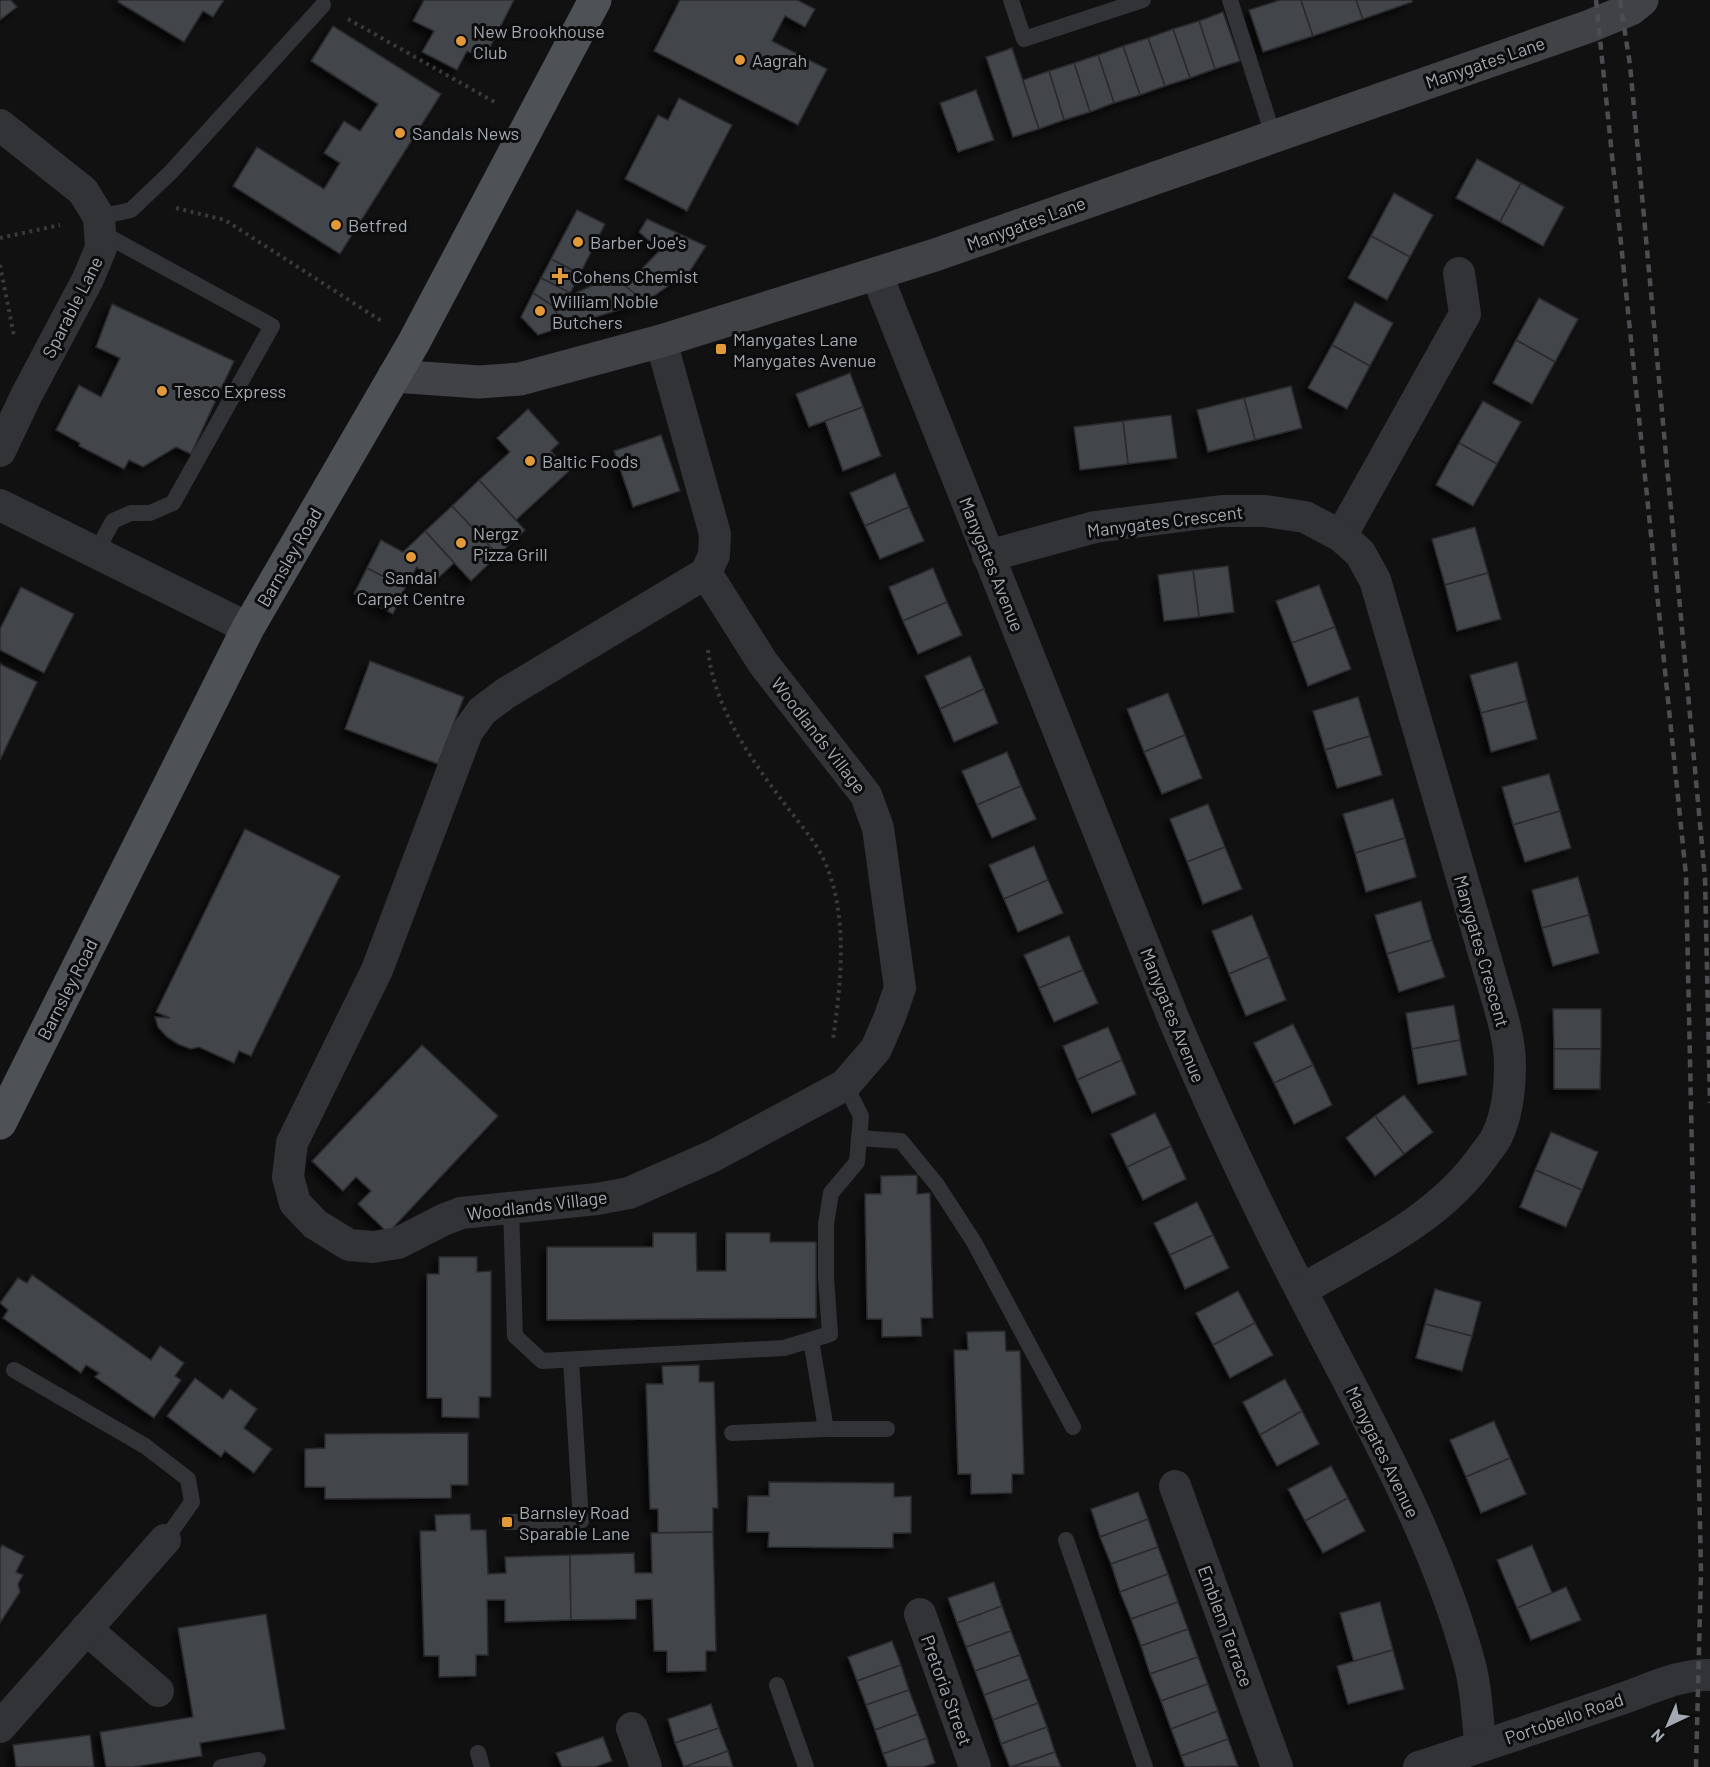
<svg xmlns="http://www.w3.org/2000/svg" width="1710" height="1767" font-family="Barlow,sans-serif">
	<style>
		.building { fill: #424448; stroke: #2b2b2e; stroke-width: 1.5; filter: url(#shadow) }
		.lines { fill: none; stroke-linecap: round; stroke-linejoin: round }
		.path { stroke: #383a3e; stroke-width: 4; stroke-dasharray: 3 4.5; stroke-linecap: butt }
		.lane { stroke: #323337; stroke-width: 16 }
		.street { stroke: #323337; stroke-width: 32 }
		.secondary { stroke: #404246; stroke-width: 33 }
		.primary { stroke: #4e5155; stroke-width: 33 }
		.rail { stroke: #4b4d51; stroke-width: 4.5; stroke-dasharray: 8 6; stroke-linecap: butt }
		.poi-dot { fill: #e19939; stroke: #0c0c0d; stroke-width: 2 }
		.labels { text-anchor: middle; dominant-baseline: central; stroke-width: 6; stroke-linejoin: round; paint-order: stroke }
		.poi-label { font-size: 18px; fill: #a3a9b2; stroke: #0c0c0d; text-anchor: start }
		.street-label { font-size: 18px; fill: #a3a9b2; stroke: #0c0c0d }
	</style>
	<defs>
		<filter id="shadow"><feDropShadow dx="-5.5" dy="5.5" stdDeviation="3" flood-color="#0009"/></filter>
	</defs>
	<rect width="100%" height="100%" fill="#111112"/>
	<!-- building -->
	<g class="building">
		<path d="M0,0H11L17,7L0,20Z"/>
		<path d="M119,0H224L213,17L203,11L184,42L118,2Z"/>
		<path d="M424,0H514L484,59L467,51L457,70L422,52L434,31L413,21Z"/>
		<path d="M680,0H797L815,9L805,27L785,16L772,41L827,69L798,125L654,51Z"/>
		<path d="M1280,0H1301L1313,36L1263,52L1249,10Z"/>
		<path d="M1301,0H1356L1363,19L1313,36Z"/>
		<path d="M1356,0H1412V2L1363,19Z"/>
		<path d="M1223,12L1240,61L1215,69L1199,21Z"/>
		<path d="M1199,21L1215,69L1190,78L1173,29Z"/>
		<path d="M333,26L441,94L340,254L233,186L257,147L324,189L340,163L324,153L344,121L360,131L378,104L311,61Z"/>
		<path d="M1173,29L1190,78L1165,86L1148,38Z"/>
		<path d="M1148,38L1165,86L1140,95L1123,46Z"/>
		<path d="M1123,46L1140,95L1114,103L1098,55Z"/>
		<path d="M1012,48L1039,129L1013,137L986,57Z"/>
		<path d="M1098,55L1114,103L1090,112L1074,63Z"/>
		<path d="M1074,63L1090,112L1064,120L1049,71Z"/>
		<path d="M1049,71L1064,120L1039,129L1023,80Z"/>
		<path d="M976,90L994,140L958,152L940,103Z"/>
		<path d="M679,98L732,125L687,211L625,179L658,115L668,120Z"/>
		<path d="M1477,159L1521,183L1500,222L1456,198Z"/>
		<path d="M1521,183L1564,207L1543,246L1500,222Z"/>
		<path d="M1394,193L1433,215L1410,257L1371,236Z"/>
		<path d="M577,210L605,224L580,274L551,259Z"/>
		<path d="M647,219L706,246L690,271L645,302L625,286L660,250L639,232Z"/>
		<path d="M1371,236L1410,257L1387,300L1348,278Z"/>
		<path d="M551,259L580,274L570,293L541,278Z"/>
		<path d="M613,276L645,302L563,327L553,306L567,297Z"/>
		<path d="M541,278L570,293L567,297L553,306L533,293Z"/>
		<path d="M533,293L553,306L563,327L538,335L521,317Z"/>
		<path d="M1539,298L1578,319L1555,362L1516,340Z"/>
		<path d="M1355,302L1393,323L1370,366L1332,345Z"/>
		<path d="M112,304L234,361L191,454L176,447L143,467L129,460L124,469L79,446L80,443L56,430L79,385L101,397L120,358L96,347Z"/>
		<path d="M1516,340L1555,362L1532,404L1493,383Z"/>
		<path d="M1332,345L1370,366L1347,409L1308,388Z"/>
		<path d="M850,373L863,407L809,427L796,394Z"/>
		<path d="M1291,386L1302,428L1255,440L1244,398Z"/>
		<path d="M1244,398L1255,440L1208,452L1197,410Z"/>
		<path d="M1483,401L1521,422L1497,464L1459,443Z"/>
		<path d="M863,407L881,456L843,471L825,421Z"/>
		<path d="M528,409L559,443L551,451L569,471L516,520L479,480L510,452L497,438Z"/>
		<path d="M1171,415L1177,458L1128,464L1123,421Z"/>
		<path d="M1123,421L1128,464L1080,470L1074,427Z"/>
		<path d="M661,435L680,491L633,507L614,451Z"/>
		<path d="M1459,443L1497,464L1473,506L1436,485Z"/>
		<path d="M895,473L909,507L865,526L850,493Z"/>
		<path d="M479,480L525,530L498,555L452,506Z"/>
		<path d="M452,506L498,555L471,581L425,531Z"/>
		<path d="M909,507L924,541L880,559L865,526Z"/>
		<path d="M1475,527L1488,573L1445,585L1432,539Z"/>
		<path d="M425,531L454,563L432,584L417,567L405,588L367,568L381,540L403,552Z"/>
		<path d="M1228,566L1234,612L1199,617L1193,570Z"/>
		<path d="M367,568L405,588L393,614L354,594Z"/>
		<path d="M933,568L947,602L903,621L889,587Z"/>
		<path d="M1193,570L1199,617L1164,621L1158,575Z"/>
		<path d="M1488,573L1501,619L1457,631L1445,585Z"/>
		<path d="M1319,585L1335,627L1292,643L1276,601Z"/>
		<path d="M21,587L74,614L44,673L0,650V629Z"/>
		<path d="M947,602L962,635L918,654L903,621Z"/>
		<path d="M1335,627L1351,669L1308,686L1292,643Z"/>
		<path d="M970,656L984,689L940,709L925,676Z"/>
		<path d="M370,661L464,697L438,764L345,729Z"/>
		<path d="M1517,662L1527,701L1481,713L1470,675Z"/>
		<path d="M0,664L37,682L0,760Z"/>
		<path d="M984,689L998,723L954,742L940,709Z"/>
		<path d="M1168,693L1185,735L1144,752L1127,709Z"/>
		<path d="M1358,697L1370,736L1325,750L1313,711Z"/>
		<path d="M1527,701L1537,739L1491,752L1481,713Z"/>
		<path d="M1185,735L1202,778L1162,794L1144,752Z"/>
		<path d="M1370,736L1382,775L1337,788L1325,750Z"/>
		<path d="M1007,752L1021,786L977,805L962,771Z"/>
		<path d="M1549,774L1560,811L1513,825L1502,787Z"/>
		<path d="M1021,786L1036,819L992,838L977,805Z"/>
		<path d="M1393,799L1405,838L1355,853L1343,814Z"/>
		<path d="M1208,804L1225,847L1187,862L1170,819Z"/>
		<path d="M1560,811L1571,848L1525,862L1513,825Z"/>
		<path d="M245,829L340,876L251,1056L239,1051L234,1063L199,1047L191,1049L178,1044L167,1037L158,1027L155,1017L170,1018L156,1012Z"/>
		<path d="M1405,838L1416,877L1366,892L1355,853Z"/>
		<path d="M1034,846L1048,880L1004,899L989,865Z"/>
		<path d="M1225,847L1242,889L1203,904L1187,862Z"/>
		<path d="M1578,877L1589,915L1542,928L1532,890Z"/>
		<path d="M1048,880L1063,913L1018,932L1004,899Z"/>
		<path d="M1421,901L1432,940L1387,954L1375,915Z"/>
		<path d="M1252,915L1269,957L1229,974L1212,931Z"/>
		<path d="M1589,915L1599,953L1553,966L1542,928Z"/>
		<path d="M1069,936L1083,970L1039,988L1024,955Z"/>
		<path d="M1432,940L1445,977L1399,992L1387,954Z"/>
		<path d="M1269,957L1286,1000L1246,1016L1229,974Z"/>
		<path d="M1083,970L1098,1003L1054,1022L1039,988Z"/>
		<path d="M1454,1005L1460,1040L1412,1049L1406,1013Z"/>
		<path d="M1553,1009H1601V1049H1554Z"/>
		<path d="M1293,1024L1313,1065L1274,1083L1254,1043Z"/>
		<path d="M1108,1027L1122,1060L1077,1080L1063,1046Z"/>
		<path d="M1460,1040L1467,1075L1418,1084L1412,1049Z"/>
		<path d="M422,1045L498,1116L388,1233L358,1204L371,1191L356,1177L343,1191L312,1161Z"/>
		<path d="M1554,1049H1601L1600,1089H1554Z"/>
		<path d="M1122,1060L1136,1094L1092,1113L1077,1080Z"/>
		<path d="M1313,1065L1332,1105L1294,1124L1274,1083Z"/>
		<path d="M1404,1095L1433,1132L1404,1154L1375,1116Z"/>
		<path d="M1155,1113L1171,1146L1127,1167L1111,1134Z"/>
		<path d="M1375,1116L1404,1154L1375,1176L1346,1138Z"/>
		<path d="M1551,1132L1598,1152L1582,1190L1535,1170Z"/>
		<path d="M1171,1146L1186,1179L1143,1200L1127,1167Z"/>
		<path d="M1535,1170L1582,1190L1566,1227L1520,1207Z"/>
		<path d="M917,1175V1194L930,1193L933,1318H921L922,1336L882,1337V1319H867L865,1194H881V1176Z"/>
		<path d="M1197,1202L1213,1235L1170,1255L1154,1223Z"/>
		<path d="M653,1233H696L697,1271H726V1233H770V1242H816V1318L547,1320V1247H653Z"/>
		<path d="M1213,1235L1229,1268L1185,1289L1170,1255Z"/>
		<path d="M439,1257H477V1272L491,1271V1397H479V1418L442,1417V1398H427V1274H439Z"/>
		<path d="M32,1275L151,1360L160,1346L184,1363L175,1376L181,1380L154,1418L95,1377L99,1373L86,1365L81,1373L3,1318L8,1310L0,1303L18,1278L27,1283Z"/>
		<path d="M1435,1289L1481,1302L1472,1336L1425,1324Z"/>
		<path d="M1238,1291L1255,1323L1213,1345L1196,1313Z"/>
		<path d="M1255,1323L1273,1355L1230,1378L1213,1345Z"/>
		<path d="M1425,1324L1472,1336L1462,1371L1416,1358Z"/>
		<path d="M1005,1331L1006,1351H1020L1024,1474H1012V1493L971,1494V1474H958L954,1350H968L967,1332Z"/>
		<path d="M699,1365V1382H714L718,1508H713V1532L658,1533V1509H650L646,1384H663L662,1366Z"/>
		<path d="M195,1378L223,1399L230,1389L257,1409L244,1428L272,1449L254,1473L225,1451L221,1457L167,1416Z"/>
		<path d="M1285,1379L1302,1411L1260,1435L1243,1402Z"/>
		<path d="M1302,1411L1319,1444L1277,1466L1260,1435Z"/>
		<path d="M1494,1421L1510,1458L1466,1477L1450,1440Z"/>
		<path d="M468,1433V1485H451V1498L325,1499V1487H305V1449L325,1448V1434Z"/>
		<path d="M1510,1458L1526,1494L1481,1513L1466,1477Z"/>
		<path d="M1331,1466L1348,1498L1305,1521L1288,1489Z"/>
		<path d="M769,1482L894,1483V1497L911,1496V1533H893V1548L768,1547L769,1532H747L748,1496H769Z"/>
		<path d="M1138,1492L1148,1519L1100,1537L1091,1509Z"/>
		<path d="M1348,1498L1365,1531L1323,1553L1305,1521Z"/>
		<path d="M470,1514L471,1530H486L488,1574L506,1573L505,1557L570,1555L571,1620L505,1622V1600H487L488,1655H476V1676L439,1677V1656H424L420,1531H436L435,1515Z"/>
		<path d="M1148,1519L1158,1547L1111,1564L1100,1537Z"/>
		<path d="M713,1532L716,1651H706V1671L667,1672V1651H654L652,1599L636,1600V1619L571,1620L570,1555L634,1553L635,1573H652L651,1533Z"/>
		<path d="M2,1545L24,1556L16,1572L23,1575L18,1584L20,1592L0,1623V1549Z"/>
		<path d="M1532,1545L1552,1593L1517,1608L1497,1560Z"/>
		<path d="M1158,1547L1168,1574L1120,1592L1111,1564Z"/>
		<path d="M1168,1574L1178,1602L1131,1619L1120,1592Z"/>
		<path d="M994,1582L1002,1606L957,1623L948,1598Z"/>
		<path d="M1566,1587L1581,1620L1531,1640L1517,1608Z"/>
		<path d="M1178,1602L1188,1629L1141,1646L1131,1619Z"/>
		<path d="M1380,1602L1393,1650L1354,1662L1340,1613Z"/>
		<path d="M1002,1606L1011,1631L966,1647L957,1623Z"/>
		<path d="M266,1614L285,1729L200,1743L202,1756L134,1767H106L100,1732L193,1717L178,1628Z"/>
		<path d="M1188,1629L1198,1657L1150,1674L1141,1646Z"/>
		<path d="M1011,1631L1020,1655L975,1671L966,1647Z"/>
		<path d="M892,1641L901,1665L857,1681L848,1657Z"/>
		<path d="M1393,1650L1404,1689L1348,1704L1337,1666Z"/>
		<path d="M1020,1655L1029,1679L984,1695L975,1671Z"/>
		<path d="M1198,1657L1208,1684L1161,1701L1150,1674Z"/>
		<path d="M901,1665L909,1690L866,1705L857,1681Z"/>
		<path d="M1029,1679L1038,1703L993,1720L984,1695Z"/>
		<path d="M1208,1684L1218,1711L1171,1729L1161,1701Z"/>
		<path d="M909,1690L918,1714L875,1730L866,1705Z"/>
		<path d="M1038,1703L1047,1727L1001,1744L993,1720Z"/>
		<path d="M711,1704L719,1728L675,1743L668,1719Z"/>
		<path d="M1218,1711L1228,1739L1181,1756L1171,1729Z"/>
		<path d="M918,1714L927,1738L883,1754L875,1730Z"/>
		<path d="M1047,1727L1055,1752L1010,1767L1001,1744Z"/>
		<path d="M719,1728L728,1751L684,1767L675,1743Z"/>
		<path d="M90,1735L94,1767H16L13,1745Z"/>
		<path d="M603,1737L612,1761L595,1767H562L556,1753Z"/>
		<path d="M927,1738L935,1763L924,1767H888L883,1754Z"/>
		<path d="M1228,1739L1238,1766L1185,1767L1181,1756Z"/>
		<path d="M728,1751L733,1767H684Z"/>
		<path d="M1055,1752L1061,1767H1013Z"/>
	</g>
	<g class="lines">
		<!-- path -->
		<g class="path">
			<path d="M348,19L498,104"/>
			<path d="M176,208L225,220L383,322"/>
			<path d="M0,238L60,225"/>
			<path d="M0,265L14,336"/>
			<path d="M708,650C714,707 750,758 784,803C799,823 818,844 827,867C848,920 841,984 833,1039"/>
		</g>
		<!-- lane -->
		<g class="lane">
			<path d="M1011,0L1024,39L1143,0"/>
			<path d="M1230,0L1273,135"/>
			<path d="M99,217L131,210L171,172L323,5"/>
			<path d="M96,552L113,521L131,513H150L173,503L272,326L100,232"/>
			<path d="M859,1138L901,1141L937,1185L974,1242L1073,1427"/>
			<path d="M511,1208L515,1336L542,1361L784,1348L830,1334L826,1278V1224L831,1193L857,1162L861,1116L845,1085"/>
			<path d="M14,1370L145,1446L188,1479L192,1502L165,1540"/>
			<path d="M826,1429H887"/>
			<path d="M732,1433L826,1429L811,1340"/>
			<path d="M507,1522L581,1521L571,1360"/>
			<path d="M1066,1540L1145,1767"/>
			<path d="M777,1685L806,1767"/>
			<path d="M478,1753L482,1767"/>
			<path d="M221,1767L258,1760"/>
		</g>
		<!-- street -->
		<g class="street">
			<path d="M0,125L83,191L99,217L101,248L88,279L26,396L0,451"/>
			<path d="M876,273L1172,1015C1213,1111 1257,1206 1305,1298C1366,1417 1435,1535 1470,1665C1477,1691 1477,1720 1481,1746"/>
			<path d="M661,341L715,534L714,555L706,573L506,693L482,711L467,732L377,970L292,1143L288,1177L295,1203L315,1224L349,1245L373,1247L398,1243L443,1220L461,1213L597,1199L629,1193L713,1156L845,1085L876,1049L889,1019L900,988L878,828L866,795L763,663L706,573"/>
			<path d="M0,505L248,628"/>
			<path d="M1341,536L1465,314L1459,273"/>
			<path d="M988,556L1095,527L1221,511H1265L1305,517L1341,536L1360,553L1375,580L1493,984C1500,1009 1510,1038 1510,1065C1510,1088 1507,1115 1497,1136C1494,1143 1488,1149 1484,1155C1440,1219 1365,1253 1301,1290"/>
			<path d="M1175,1486L1277,1767"/>
			<path d="M920,1614L975,1767"/>
			<path d="M86,1629L158,1691"/>
			<path d="M0,1727L165,1540"/>
			<path d="M632,1728L646,1767"/>
			<path d="M1419,1767C1485,1745 1552,1723 1618,1700C1649,1690 1677,1674 1710,1675"/>
		</g>
		<!-- secondary -->
		<path class="secondary" d="M394,376L479,382L520,379L661,341L935,255L1590,26L1631,9L1642,0"/>
		<!-- primary -->
		<path class="primary" d="M0,1123L248,628L414,342L595,0"/>
		<!-- rail -->
		<g class="rail">
			<path d="M1596,0L1686,875L1701,1573L1696,1767"/>
			<path d="M1620,0L1630,65L1705,878L1710,1103"/>
		</g>
	</g>
	<!-- markers -->
	<g class="poi-dot">
		<circle cx="461" cy="41" r="6"/>
		<circle cx="740" cy="60" r="6"/>
		<circle cx="400" cy="133" r="6"/>
		<circle cx="336" cy="225" r="6"/>
		<circle cx="578" cy="242" r="6"/>
		<path d="M557 267h6v6h6v6h-6v6h-6v-6h-6v-6h6z"/>
		<circle cx="540" cy="311" r="6"/>
		<rect x="715" y="343" width="12" height="12" rx="3"/>
		<circle cx="162" cy="391" r="6"/>
		<circle cx="530" cy="461" r="6"/>
		<circle cx="461" cy="543" r="6"/>
		<circle cx="411" cy="557" r="6"/>
		<rect x="501" y="1516" width="12" height="12" rx="3"/>
	</g>
	<g class="labels">
		<!-- poi labels -->
		<g class="poi-label">
			<text x="473" y="31">New Brookhouse<tspan x="473" dy="21">Club</tspan></text>
			<text x="752" y="60">Aagrah</text>
			<text x="412" y="133">Sandals News</text>
			<text x="348" y="225">Betfred</text>
			<text x="590" y="242">Barber Joe's</text>
			<text x="572" y="276">Cohens Chemist</text>
			<text x="552" y="301">William Noble<tspan x="552" dy="21">Butchers</tspan></text>
			<text x="733" y="339">Manygates Lane<tspan x="733" dy="21">Manygates Avenue</tspan></text>
			<text x="174" y="391">Tesco Express</text>
			<text x="542" y="461">Baltic Foods</text>
			<text x="473" y="533">Nergz<tspan x="473" dy="21">Pizza Grill</tspan></text>
			<text x="411" y="577" text-anchor="middle">Sandal<tspan x="411" dy="21">Carpet Centre</tspan></text>
			<text x="519" y="1512">Barnsley Road<tspan x="519" dy="21">Sparable Lane</tspan></text>
		</g>
		<!-- street labels -->
		<g class="street-label">
			<text transform="translate(1485 62) rotate(-19)">Manygates Lane</text>
			<text transform="translate(1026 223) rotate(-20)">Manygates Lane</text>
			<text transform="translate(72 307) rotate(-63)">Sparable Lane</text>
			<text transform="translate(1165 521) rotate(-7)">Manygates Crescent</text>
			<text transform="translate(289 557) rotate(-60)">Barnsley Road</text>
			<text transform="translate(992 564) rotate(68)">Manygates Avenue</text>
			<text transform="translate(819 735) rotate(52)">Woodlands Village</text>
			<text transform="translate(1482 951) rotate(74)">Manygates Crescent</text>
			<text transform="translate(67 989) rotate(-63)">Barnsley Road</text>
			<text transform="translate(1173 1015) rotate(68)">Manygates Avenue</text>
			<text transform="translate(537 1205) rotate(-7)">Woodlands Village</text>
			<text transform="translate(1383 1452) rotate(64)">Manygates Avenue</text>
			<text transform="translate(1226 1626) rotate(70)">Emblem Terrace</text>
			<text transform="translate(947 1690) rotate(70)">Pretoria Street</text>
			<text transform="translate(1564 1718) rotate(-19)">Portobello Road</text>
		</g>
	</g>
	<!-- north arrow -->
	<g transform="translate(1668 1725) rotate(224)" stroke="#0c0c0d" stroke-width="4.5" paint-order="stroke">
	<path d="M0-4.5L10 22L0 15L-10 22Z" fill="#a3a9b2"/>
	<text y="-9" font-size="16" font-weight="bold" text-anchor="middle" fill="#a3a9b2">N</text>
	</g>
</svg>
